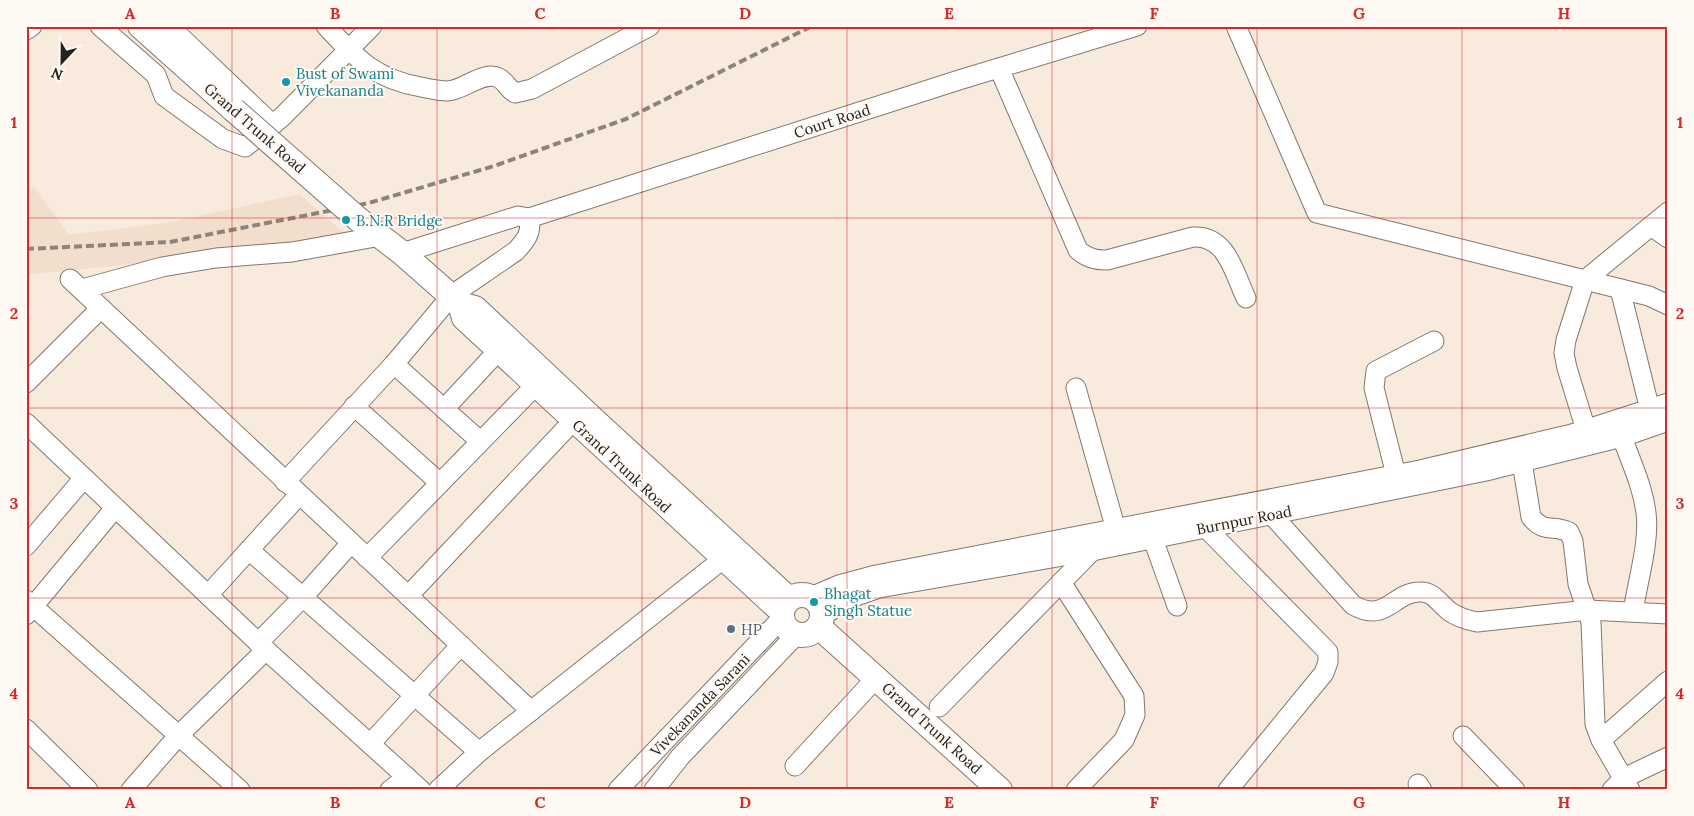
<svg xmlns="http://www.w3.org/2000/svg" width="1694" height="816" font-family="Lora,serif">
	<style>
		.built { fill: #f1decc }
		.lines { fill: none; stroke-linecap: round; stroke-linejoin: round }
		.minor-casing { stroke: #83776c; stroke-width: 21 }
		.major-casing { stroke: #83776c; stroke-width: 26 }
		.minor { stroke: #fff; stroke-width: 19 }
		.major { stroke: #fff; stroke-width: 24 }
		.rail { stroke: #8c847b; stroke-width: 4; stroke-dasharray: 8 4; stroke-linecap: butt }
		.major-bridge-casing { stroke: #83776c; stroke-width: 26; stroke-linecap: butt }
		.major-bridge { stroke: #fff; stroke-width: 24 }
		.grid { fill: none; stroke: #d62828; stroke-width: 1; stroke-opacity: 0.55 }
		.culture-dot { fill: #0f9aa8; stroke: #fff9f4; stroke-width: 2 }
		.service-dot { fill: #5c6f8a; stroke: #fff9f4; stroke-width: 2 }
		.labels { text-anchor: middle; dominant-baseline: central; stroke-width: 4; stroke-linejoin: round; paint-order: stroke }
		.culture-label { font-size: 15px; fill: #0d838f; stroke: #fff9f4; text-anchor: start }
		.street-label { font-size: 15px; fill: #25211c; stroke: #fff9f4 }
		.service-label { font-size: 15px; fill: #4e5e75; stroke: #fff9f4; text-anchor: start }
		.neatline { fill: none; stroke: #d62828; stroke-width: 2 }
		.grid-label { font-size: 16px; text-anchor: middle; font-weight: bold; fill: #d62828 }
	</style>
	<rect width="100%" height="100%" fill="#f8ebde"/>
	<!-- built -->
	<path class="built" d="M35,188L69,235L166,223L299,194L354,241L26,275V189Z"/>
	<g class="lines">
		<defs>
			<g id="minor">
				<path d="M100,26L156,75L164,96L223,139L245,147L282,117L372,26"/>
				<path d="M169,26L273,125"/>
				<path d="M326,26C357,59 375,79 421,87C430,89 439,91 448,91C464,90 484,70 499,78C506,82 508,89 515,93L532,89L650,26"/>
				<path d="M1236,26L1317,213L1649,296L1668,305"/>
				<path d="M26,30L32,26"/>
				<path d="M999,68L1078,250C1087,258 1095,260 1107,260L1193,237C1227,235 1234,273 1246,298"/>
				<path d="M1651,226L1668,238"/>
				<path d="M402,253L518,216L529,218L959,80L1137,26"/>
				<path d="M70,279L531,711"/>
				<path d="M82,289L162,267L216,258L292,252L381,236"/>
				<path d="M1620,289L1650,410"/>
				<path d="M394,364L480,441"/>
				<path d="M26,383L100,309"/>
				<path d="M1076,388L1116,530"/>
				<path d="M354,406L440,483"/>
				<path d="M444,409L498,351"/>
				<path d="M26,423L266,650L421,790"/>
				<path d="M1586,430L1567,368L1564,353L1566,340L1585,280L1668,212"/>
				<path d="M1622,437C1631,462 1643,487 1646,513C1650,542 1637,583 1633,612"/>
				<path d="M1522,462L1531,517C1544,534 1554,524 1569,532L1573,541L1578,584L1591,622L1595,724L1601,740L1630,790"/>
				<path d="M1396,475L1374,388L1376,371L1434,341"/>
				<path d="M285,482L394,364L452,295L516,251C526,240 532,233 529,218"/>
				<path d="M1272,515L1353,605C1386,624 1393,592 1420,592C1433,591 1440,604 1449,611C1457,617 1467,620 1477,622L1588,610L1668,614"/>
				<path d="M1206,528L1328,652V662L1324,673L1228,790"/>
				<path d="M1153,539L1177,606"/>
				<path d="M26,546L84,478"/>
				<path d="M249,550L479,752"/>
				<path d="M367,558L535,386"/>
				<path d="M1061,582L1134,696L1135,715L1124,740L1076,790"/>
				<path d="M208,595L299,495"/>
				<path d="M408,596L573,421"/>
				<path d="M811,597L839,585L876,575L1420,470L1572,434L1668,403"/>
				<path d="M26,600L240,790"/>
				<path d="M26,615L115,508"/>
				<path d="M822,616L853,597L879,588L1092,551L1486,471L1622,437L1668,421"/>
				<path d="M258,643L303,597L351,543"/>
				<path d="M939,707L1092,551"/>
				<path d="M26,729L88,790"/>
				<path d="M1463,736L1515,790"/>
				<path d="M1601,740L1668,681"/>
				<path d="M370,744L461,645"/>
				<path d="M795,766L876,678"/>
				<path d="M1418,784L1422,790"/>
				<path d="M131,790L179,735L266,650"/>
				<path d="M390,790L407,777"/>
				<path d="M438,790L479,752L723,559"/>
				<path d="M618,790L781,619"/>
				<path d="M654,790L680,757L796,635"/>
				<path d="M1612,790L1624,778L1668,757"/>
			</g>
			<g id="major">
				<path d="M140,26L234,110"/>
				<path d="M358,219L402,253L460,304"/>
				<circle cx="802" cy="615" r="20"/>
				<path d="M781,611L464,318L460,304L475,308L595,421L789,599"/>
				<path d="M819,627L1000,790"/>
			</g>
		</defs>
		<!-- minor casing -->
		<use href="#minor" class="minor-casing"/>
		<!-- major casing -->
		<use href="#major" class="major-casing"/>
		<!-- minor -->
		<use href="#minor" class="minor"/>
		<!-- major -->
		<use href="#major" class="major"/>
		<!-- rail -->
		<path class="rail" d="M26,249L170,242L369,203L494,166L626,119L812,26"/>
		<defs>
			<path id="major-bridge" d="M234,110L358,219"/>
		</defs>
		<!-- major-bridge casing -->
		<use href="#major-bridge" class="major-bridge-casing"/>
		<!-- major-bridge -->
		<use href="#major-bridge" class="major-bridge"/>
	</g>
	<!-- grid -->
	<path class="grid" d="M232,26V790M437,26V790M642,26V790M847,26V790M1052,26V790M1257,26V790M1462,26V790M26,218H1668M26,408H1668M26,598H1668"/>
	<!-- markers -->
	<g class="culture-dot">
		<circle cx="286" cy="82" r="5"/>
		<circle cx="346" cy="220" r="5"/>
		<circle cx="814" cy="602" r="5"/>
	</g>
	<circle class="service-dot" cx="731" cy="629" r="5"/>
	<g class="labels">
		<!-- culture labels -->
		<g class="culture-label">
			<text x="296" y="73">Bust of Swami<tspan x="296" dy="17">Vivekananda</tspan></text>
			<text x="356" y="220">B.N.R Bridge</text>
			<text x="824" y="593">Bhagat<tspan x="824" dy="17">Singh Statue</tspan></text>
		</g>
		<!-- street labels -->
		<g class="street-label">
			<text transform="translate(832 121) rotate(-18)">Court Road</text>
			<text transform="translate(255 128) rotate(41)">Grand Trunk Road</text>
			<text transform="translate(622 466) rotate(43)">Grand Trunk Road</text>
			<text transform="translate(1244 520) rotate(-11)">Burnpur Road</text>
			<text transform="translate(700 705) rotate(-46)">Vivekananda Sarani</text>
			<text transform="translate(932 728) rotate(42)">Grand Trunk Road</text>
		</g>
		<!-- service labels -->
		<g class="service-label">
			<text x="741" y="629">HP</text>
		</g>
	</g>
	<!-- border -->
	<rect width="1694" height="816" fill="none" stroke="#fff9f4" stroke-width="55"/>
	<!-- north arrow -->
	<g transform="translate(62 62) rotate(202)" stroke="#fff9f4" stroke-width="4" paint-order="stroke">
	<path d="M0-4L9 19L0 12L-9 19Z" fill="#25211c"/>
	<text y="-8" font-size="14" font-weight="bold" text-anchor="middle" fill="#25211c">N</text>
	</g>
	<rect x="28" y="28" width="1638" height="760" class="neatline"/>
	<g class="grid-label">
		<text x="130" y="19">A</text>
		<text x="335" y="19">B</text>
		<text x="540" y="19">C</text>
		<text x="745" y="19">D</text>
		<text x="949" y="19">E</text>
		<text x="1154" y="19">F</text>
		<text x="1359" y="19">G</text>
		<text x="1564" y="19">H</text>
		<text x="14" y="128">1</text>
		<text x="1680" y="128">1</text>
		<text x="14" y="319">2</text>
		<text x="1680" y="319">2</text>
		<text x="14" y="509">3</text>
		<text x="1680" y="509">3</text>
		<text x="14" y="699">4</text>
		<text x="1680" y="699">4</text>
		<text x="130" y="808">A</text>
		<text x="335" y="808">B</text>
		<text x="540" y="808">C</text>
		<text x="745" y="808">D</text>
		<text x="949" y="808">E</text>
		<text x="1154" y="808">F</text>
		<text x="1359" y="808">G</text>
		<text x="1564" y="808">H</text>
	</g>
</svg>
